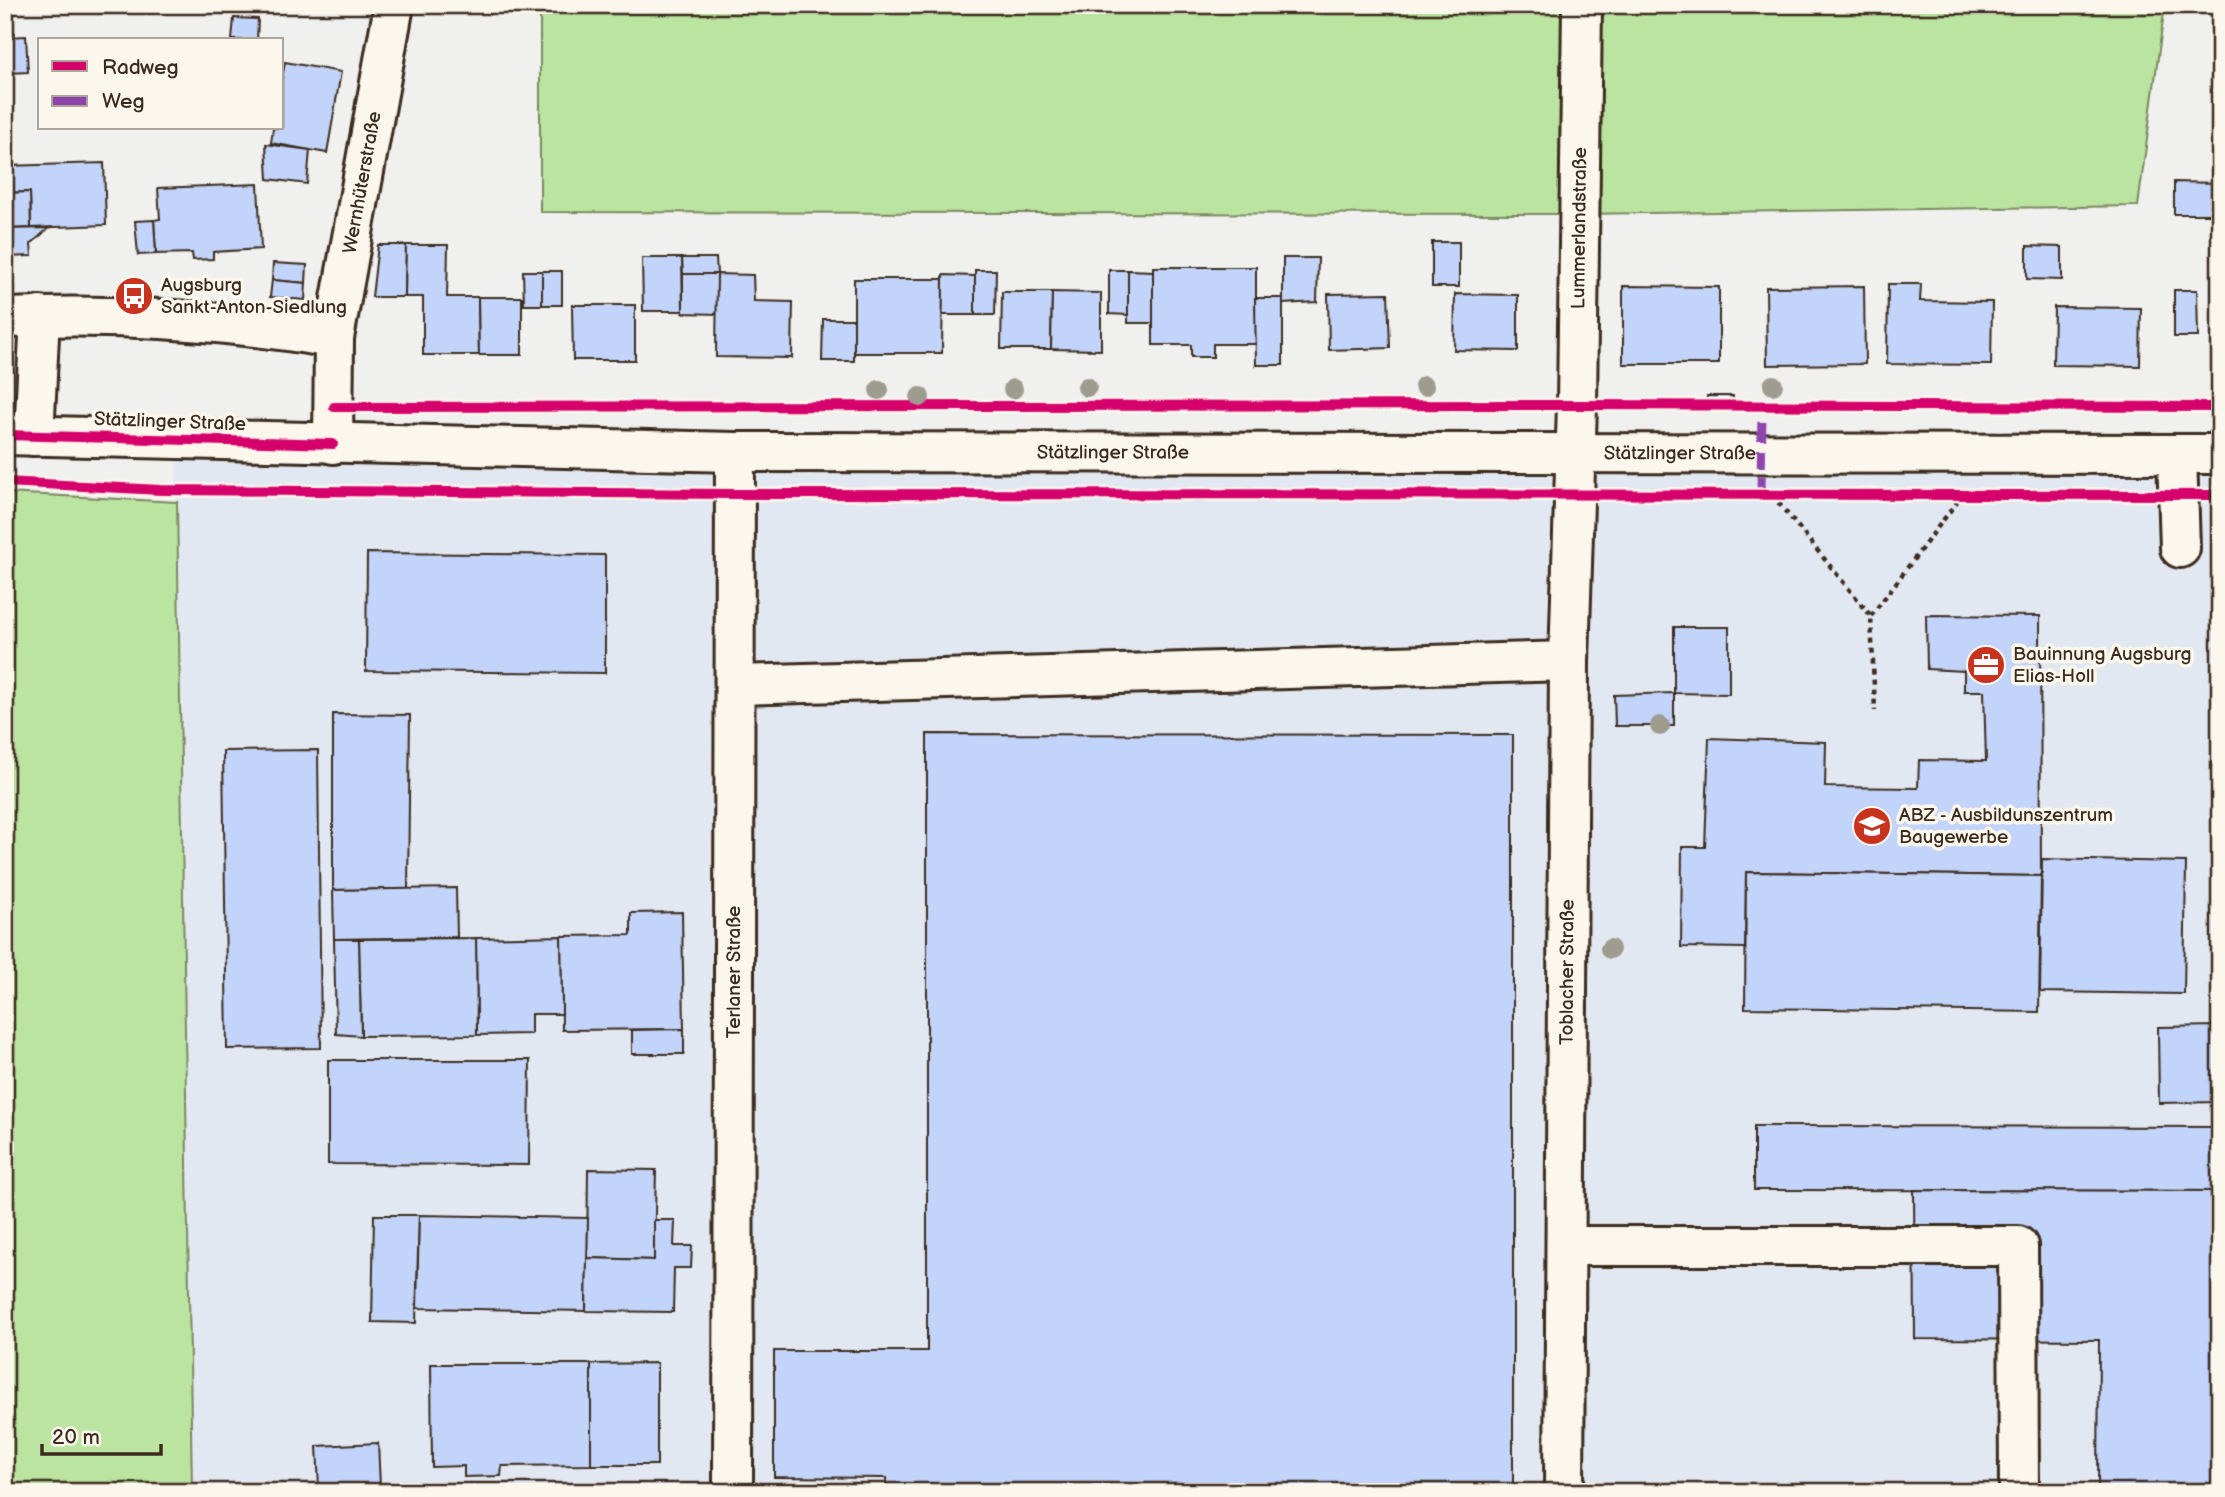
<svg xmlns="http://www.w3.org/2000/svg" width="2225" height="1497" font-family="'Balsamiq Sans',sans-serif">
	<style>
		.built { fill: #e2e8f2 }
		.green { fill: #bbe4a0; stroke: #7b875f; stroke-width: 2 }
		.building { fill: #c2d4fa; stroke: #3b2a1e; stroke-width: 2 }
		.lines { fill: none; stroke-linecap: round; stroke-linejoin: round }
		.minor-casing { stroke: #3b2a1e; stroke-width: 44 }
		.path { stroke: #3b2a1e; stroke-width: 4.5; stroke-dasharray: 5 5; stroke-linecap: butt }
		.minor { stroke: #fbf7ec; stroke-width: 38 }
		.quiet { stroke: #8e44ad; stroke-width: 9; stroke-dasharray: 18 9; stroke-linecap: butt }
		.cycleway-casing { stroke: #fbf7ec; stroke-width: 15 }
		.cycleway { stroke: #d6006c; stroke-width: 10 }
		.tree { fill: #9e9c8e }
		.labels { text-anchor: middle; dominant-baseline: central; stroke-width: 7; stroke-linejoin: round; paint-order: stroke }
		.street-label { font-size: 19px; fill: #3b2a1e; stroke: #fbf7ec }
		.poi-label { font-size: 19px; fill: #3b2a1e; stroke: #fbf7ec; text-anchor: start }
	</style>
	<rect width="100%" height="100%" fill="#f0f0ef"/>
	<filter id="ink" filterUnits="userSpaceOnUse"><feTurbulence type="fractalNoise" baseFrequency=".0143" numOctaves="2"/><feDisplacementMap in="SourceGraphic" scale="14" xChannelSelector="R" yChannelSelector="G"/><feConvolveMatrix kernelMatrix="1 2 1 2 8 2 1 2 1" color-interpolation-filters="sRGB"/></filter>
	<g filter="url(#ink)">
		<!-- built -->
		<path class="built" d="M176,440L2220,454V1492H192Z"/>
		<!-- green -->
		<g class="green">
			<path d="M540,5H2165L2138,206L1579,214L540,212Z"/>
			<path d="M5,493L177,502L192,1492H5Z"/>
		</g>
		<!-- building -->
		<g class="building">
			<path d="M234,18L258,19L257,40H232Z"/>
			<path d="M26,36L28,72L9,73L8,37Z"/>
			<path d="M5,37H8L9,73H5Z"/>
			<path d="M285,62L341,72L327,153L271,143L273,128H282V79Z"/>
			<path d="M266,144L310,150L307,184L268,179Z"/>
			<path d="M104,163L106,225L31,228L30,192L5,193V166Z"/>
			<path d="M2174,182L2220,183V214H2174Z"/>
			<path d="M258,184L261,249L213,252V259L193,260L192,253L156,254L154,220L160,219L158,188Z"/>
			<path d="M30,192L31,228L5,229V193Z"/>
			<path d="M154,220L156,254L138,255L135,221Z"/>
			<path d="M49,228L31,244L32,256L5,257V229Z"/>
			<rect x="1432" y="242" width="27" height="45"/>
			<path d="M378,245H406L405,297H372Z"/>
			<path d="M406,245H448L447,297H478L479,355H423V297H405Z"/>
			<path d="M2027,246L2062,247V280L2027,279Z"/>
			<path d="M642,258H682L683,311H643Z"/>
			<path d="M682,258H716L717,274H683Z"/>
			<path d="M1283,258H1318L1317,302L1283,304Z"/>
			<path d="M273,263L307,265L306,283L272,280Z"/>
			<path d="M1153,267H1256V344H1213V357H1191V345H1153Z"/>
			<path d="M975,270H996L995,315H975Z"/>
			<path d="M1109,270H1128V315L1109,314Z"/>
			<path d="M1128,270L1153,271V323H1128Z"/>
			<path d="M523,271H542V305H524Z"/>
			<rect x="542" y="271" width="20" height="34"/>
			<path d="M683,274H717V314L683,313Z"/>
			<path d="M717,274L753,275L754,301L793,302L792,358L716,357Z"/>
			<path d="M943,275L975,276V315H942Z"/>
			<path d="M854,279H943L942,353H854Z"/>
			<path d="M272,280L306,283L305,300L270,297Z"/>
			<path d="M1888,284H1921L1920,301L1992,302L1991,365L1887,364Z"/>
			<path d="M1623,286L1719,287V364H1623Z"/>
			<path d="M1864,286L1865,364L1767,365L1766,287Z"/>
			<path d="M2174,290H2197L2198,337H2174Z"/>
			<path d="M1002,292H1052L1051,349H1001Z"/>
			<path d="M1052,292L1101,293V350L1051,349Z"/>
			<rect x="123" y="293" width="22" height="10"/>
			<path d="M1388,293L1390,348L1329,350L1328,294Z"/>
			<path d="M1455,294L1518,295V351L1454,350Z"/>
			<path d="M478,297H522V355H479Z"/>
			<path d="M1255,298H1283V365H1256Z"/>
			<path d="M572,305H635V360H573Z"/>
			<path d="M2054,307L2141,308L2140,366L2053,365Z"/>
			<path d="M823,319H854V361H822Z"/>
			<rect x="1707" y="396" width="26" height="10"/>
			<path d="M367,553L605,555V673L366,671Z"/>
			<path d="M1926,615L2040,616L2041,876L1746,872L1745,948L1681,947L1682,847H1705L1709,738L1826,742L1825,787L1918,788L1919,760L1986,761L1984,691H1964V671L1927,669Z"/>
			<path d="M1674,627H1729V694L1674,693Z"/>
			<path d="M1674,693V726H1615L1614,695Z"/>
			<path d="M333,714L410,715L408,889L333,890Z"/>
			<path d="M927,734L1513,735V1492H886V1478L774,1477V1351H927Z"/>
			<path d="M318,750L321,1048L227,1049L223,751Z"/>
			<path d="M2042,859L2186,862L2184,994L2040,992Z"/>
			<path d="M1746,872L2041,876L2039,1012L1745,1008Z"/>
			<path d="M456,888L457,937L334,939L333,890Z"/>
			<path d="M682,912L684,1029L562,1030L561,936L631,935V913Z"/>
			<path d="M561,936L562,1014H531V1034L477,1035L476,938Z"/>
			<path d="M476,938L477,1035L361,1036L359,939Z"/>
			<path d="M334,939H359L361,1036L336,1034Z"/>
			<path d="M2220,1026V1102L2159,1103L2158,1027Z"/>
			<path d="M684,1029V1054H632V1030Z"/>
			<path d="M328,1060H530L529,1165L328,1164Z"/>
			<path d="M1754,1126L2220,1127V1191L1754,1190Z"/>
			<path d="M588,1169L656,1170L654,1260L587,1258Z"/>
			<path d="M1914,1190L2220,1191V1492H2098L2099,1340L1915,1339Z"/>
			<path d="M374,1215H419L416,1323L372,1322Z"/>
			<path d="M419,1215L588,1218L586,1311L417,1308Z"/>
			<path d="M654,1220H675L674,1246H692L691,1268H674L673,1312L586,1311L587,1258L654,1260Z"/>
			<path d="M657,1363V1465H591V1364Z"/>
			<path d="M431,1364H591V1465L502,1466L501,1476L464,1477V1466L432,1467Z"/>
			<path d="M378,1443L380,1486L319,1488L317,1446Z"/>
		</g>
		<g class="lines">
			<defs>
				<g id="minor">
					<path d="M5,318C116,313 225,320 334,338"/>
					<path id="s1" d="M5,435L735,452L2220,454"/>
					<path d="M34,436L40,316"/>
					<path id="s2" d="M333,444L334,338L394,5"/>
					<path d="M2177,454L2180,548"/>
					<path d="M735,685L1569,661"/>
					<path d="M1567,1246H2018L2019,1492"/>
					<path id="s3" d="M733,1492L735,452"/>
					<path id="s4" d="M1564,1492L1569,661L1577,405L1582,5"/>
				</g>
			</defs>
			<!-- minor casing -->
			<use href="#minor" class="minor-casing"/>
			<!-- path -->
			<g class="path">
				<path d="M1772,495L1871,616L1875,711"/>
				<path d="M1871,616L1962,495"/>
			</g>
			<!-- minor -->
			<use href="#minor" class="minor"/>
			<!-- quiet -->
			<path class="quiet" d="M1761,494L1762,407"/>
			<defs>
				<g id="cycleway">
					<path d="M334,407L1577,405L2220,407"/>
					<path d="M5,435L333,444"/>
					<path d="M5,482L161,490L735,494L2220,495"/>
				</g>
			</defs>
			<!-- cycleway casing -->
			<use href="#cycleway" class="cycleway-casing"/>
			<!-- cycleway -->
			<use href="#cycleway" class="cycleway"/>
		</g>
		<!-- trees -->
		<g class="tree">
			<circle cx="1773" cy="385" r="10"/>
			<circle cx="1424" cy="386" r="10"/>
			<circle cx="1087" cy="387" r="10"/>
			<circle cx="1013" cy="389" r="10"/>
			<circle cx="879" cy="390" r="10"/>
			<circle cx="920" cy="397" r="10"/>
			<circle cx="1660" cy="726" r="10"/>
			<circle cx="1610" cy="949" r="10"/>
		</g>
	</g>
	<!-- icons -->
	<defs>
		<symbol id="bus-disc" viewBox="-11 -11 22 22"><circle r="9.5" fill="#c8321e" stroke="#fbf7ec"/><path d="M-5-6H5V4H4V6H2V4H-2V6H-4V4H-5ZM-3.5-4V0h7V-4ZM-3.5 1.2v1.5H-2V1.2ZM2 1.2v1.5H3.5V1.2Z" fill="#fff"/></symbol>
		<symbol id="office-disc" viewBox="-11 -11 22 22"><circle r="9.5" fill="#c8321e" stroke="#fbf7ec"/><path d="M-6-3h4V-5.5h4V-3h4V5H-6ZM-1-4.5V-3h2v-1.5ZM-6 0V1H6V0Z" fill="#fff"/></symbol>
		<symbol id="school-disc" viewBox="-11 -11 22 22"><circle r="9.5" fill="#c8321e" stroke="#fbf7ec"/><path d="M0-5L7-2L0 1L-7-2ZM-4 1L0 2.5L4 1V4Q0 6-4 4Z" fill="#fff"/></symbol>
	</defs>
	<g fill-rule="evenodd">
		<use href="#bus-disc" x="112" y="274" width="44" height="44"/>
		<use href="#office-disc" x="1964" y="643" width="44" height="44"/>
		<use href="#school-disc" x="1850" y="804" width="44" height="44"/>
	</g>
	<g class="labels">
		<!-- street labels -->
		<g class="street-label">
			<text stroke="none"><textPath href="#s2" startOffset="264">Wernhüterstraße</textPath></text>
			<text stroke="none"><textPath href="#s4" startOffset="1264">Lummerlandstraße</textPath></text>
			<text transform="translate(170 422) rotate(2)">Stätzlinger Straße</text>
			<text stroke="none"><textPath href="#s1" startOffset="1108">Stätzlinger Straße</textPath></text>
			<text stroke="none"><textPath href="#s1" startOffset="1675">Stätzlinger Straße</textPath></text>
			<text stroke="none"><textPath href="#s3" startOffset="520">Terlaner Straße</textPath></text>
			<text stroke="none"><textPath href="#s4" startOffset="520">Toblacher Straße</textPath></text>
		</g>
		<!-- poi labels -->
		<g class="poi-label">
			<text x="161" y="285">Augsburg<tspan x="161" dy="22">Sankt-Anton-Siedlung</tspan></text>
			<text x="2013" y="654">Bauinnung Augsburg<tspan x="2013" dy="22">Elias-Holl</tspan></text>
			<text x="1899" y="815">ABZ - Ausbildunszentrum<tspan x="1899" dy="22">Baugewerbe</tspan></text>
		</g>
	</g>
	<!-- margin -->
	<rect width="2225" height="1497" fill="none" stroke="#fbf7ec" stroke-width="28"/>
	<rect x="14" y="14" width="2197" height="1469" fill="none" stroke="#3b2a1e" stroke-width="2.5" filter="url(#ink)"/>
	<!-- legend -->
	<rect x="38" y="38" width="245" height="91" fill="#fbf7ec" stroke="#aea59a" stroke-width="2"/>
	<rect x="52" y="61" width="35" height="10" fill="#d6006c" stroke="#aea59a" stroke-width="2"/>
	<text x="102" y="74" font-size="21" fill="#3b2a1e">Radweg</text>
	<rect x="52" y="96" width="35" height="10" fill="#8e44ad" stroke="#aea59a" stroke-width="2"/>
	<text x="102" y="108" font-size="21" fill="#3b2a1e">Weg</text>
	<!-- scale -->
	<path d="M42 1444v10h119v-10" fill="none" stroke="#3b2a1e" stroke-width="3.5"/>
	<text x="52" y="1444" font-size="21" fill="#3b2a1e" stroke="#fbf7ec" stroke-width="5" paint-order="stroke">20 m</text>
</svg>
